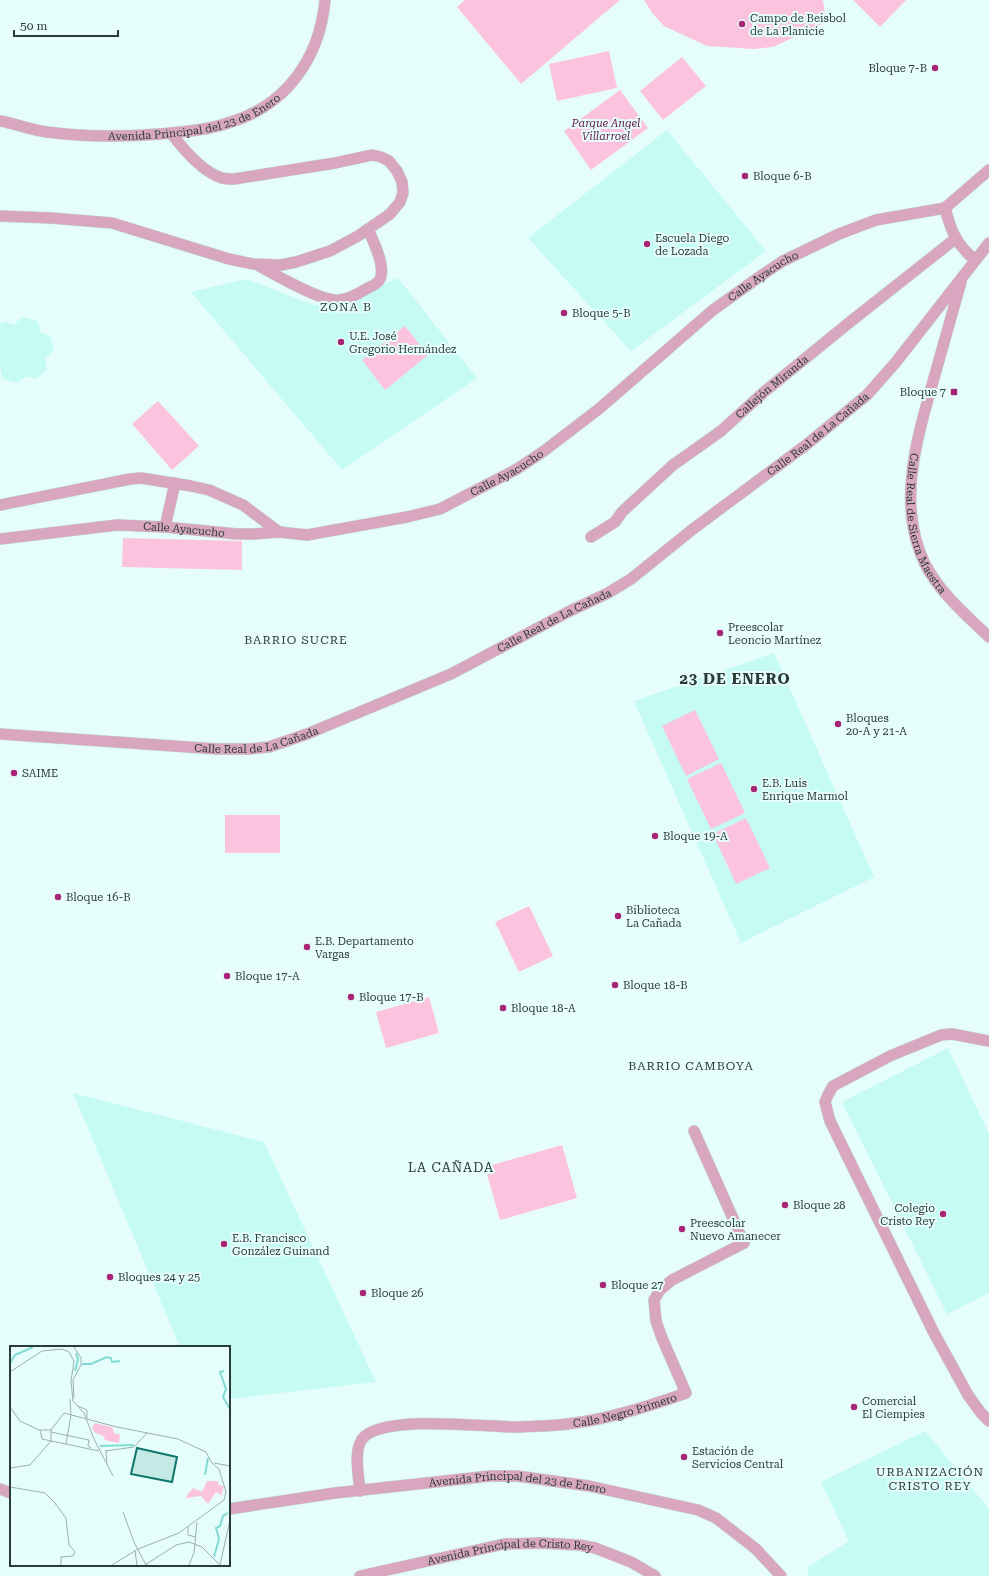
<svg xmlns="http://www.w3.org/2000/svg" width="989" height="1576" font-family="'Roboto Serif',serif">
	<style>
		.built { fill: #c6faf4 }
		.green { fill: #fcc3df }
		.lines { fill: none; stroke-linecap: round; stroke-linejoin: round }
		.minor-casing { stroke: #c4dbd8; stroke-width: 12 }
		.minor { stroke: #d8a6be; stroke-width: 11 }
		.poi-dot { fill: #a62575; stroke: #e5fefb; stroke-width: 1.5 }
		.labels { text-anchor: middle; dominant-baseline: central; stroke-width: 4; stroke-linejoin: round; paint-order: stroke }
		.poi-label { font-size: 11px; fill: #2b3b3a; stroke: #e5fefb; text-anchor: start }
		.street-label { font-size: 11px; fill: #2b3b3a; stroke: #e5fefb }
		.park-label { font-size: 11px; font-style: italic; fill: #641946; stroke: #e5fefb }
		.neighbourhood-label { font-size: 12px; letter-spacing: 1px; fill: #2b3b3a; stroke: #e5fefb }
		.quarter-label { font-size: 13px; letter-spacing: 1px; fill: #2b3b3a; stroke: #e5fefb }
		.district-label { font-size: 15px; font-weight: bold; letter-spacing: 1px; fill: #2b3b3a; stroke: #e5fefb }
		.inset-river { fill: none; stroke: #80dbd3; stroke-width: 2 }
		.inset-road { fill: none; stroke: #9bb0ae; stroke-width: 1 }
		.view { fill: #0f766e; fill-opacity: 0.15; stroke: #0f766e; stroke-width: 2 }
		.inset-edge { fill: none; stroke: #2b3b3a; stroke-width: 2 }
	</style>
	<rect width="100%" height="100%" fill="#e5fefb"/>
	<!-- built -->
	<g class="built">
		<path d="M667,130L766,251L631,351L528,238Z"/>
		<path d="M398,278L477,378L342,470L191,292L246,279L314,305L344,302Z"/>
		<path d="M22,317L38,321L41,333L50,336L54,350L45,359L47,370L36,379L26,376L18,383L3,379L0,368V324L5,321L14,325Z"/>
		<path d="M774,653L874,877L741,943L634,701Z"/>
		<path d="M948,1048L989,1134V1293L947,1314L842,1102Z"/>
		<path d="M73,1093L264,1142L376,1382L229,1399V1347H180Z"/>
		<path d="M925,1431L989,1509V1576H809L807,1568L849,1541L821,1482Z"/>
	</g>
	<!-- green -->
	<g class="green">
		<path d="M465,0H620L521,84L457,7Z"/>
		<path d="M644,0H823L826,22L773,47L753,49L707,46L664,26L652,13Z"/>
		<path d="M853,0H906L880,27Z"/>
		<path d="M609,51L617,88L557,101L549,64Z"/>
		<path d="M682,57L706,86L663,120L640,91Z"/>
		<path d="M620,90L648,128L591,170L564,131Z"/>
		<path d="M405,326L428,355L385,390L362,360Z"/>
		<path d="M158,401L199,446L172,470L132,424Z"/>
		<path d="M123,538L242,541V570L122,567Z"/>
		<path d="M695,710L719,759L686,776L662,726Z"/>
		<path d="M721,763L745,813L711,829L687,779Z"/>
		<rect x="225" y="815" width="55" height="38"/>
		<path d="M746,818L770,868L736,884L713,834Z"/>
		<path d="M529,906L553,956L519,972L495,922Z"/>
		<path d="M429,997L439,1033L386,1048L376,1012Z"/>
		<path d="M562,1145L577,1198L500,1220L485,1167Z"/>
	</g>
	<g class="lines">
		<defs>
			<g id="minor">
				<path id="s1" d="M0,121C16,124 32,130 47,132C85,137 122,137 160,134C183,132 209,130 231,122C287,105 320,57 325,0"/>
				<path d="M945,208C951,231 956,244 975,260"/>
				<path d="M945,208L989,170"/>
				<path d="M0,216L51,218L112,223L229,259L253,264L281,265L296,262L330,251L358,236L390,214L400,202L403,193L402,182L397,171L389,161L381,157L372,155L335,163L234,179C230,179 225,179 222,178C202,172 183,149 171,133"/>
				<path d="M259,266C276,275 323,303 340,300C349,299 358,294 366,289C370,287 378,284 380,279C386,266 373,241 368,229"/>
				<path id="s2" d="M961,282C952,314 943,346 934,378C917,438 896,505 925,564C940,593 966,615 989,637"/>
				<path d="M0,505L130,479L141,478L191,486L209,490L243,505L279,532"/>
				<path d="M165,527L175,483"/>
				<path id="s3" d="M591,537L615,522L622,512L673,465L721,431L764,392L850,322L955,239"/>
				<path id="s4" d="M0,539L117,525L165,527L237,534H254L279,532L307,535L407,517L440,509L517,469L544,451L600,408L713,310L762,275L783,261L839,234L876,220L945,208"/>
				<path id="s5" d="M0,734L217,749H249L269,747L307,734L451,674L570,611L608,593L631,579L693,529L806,445L867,395L896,362L989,243"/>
				<path d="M989,1041L952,1034L941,1035L890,1056L833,1086L828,1095L825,1102L830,1121L934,1333L968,1395L981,1413L989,1421"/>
				<path d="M0,1489L11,1493"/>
				<path id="s6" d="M360,1491C359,1477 352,1446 365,1436C391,1415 486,1427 520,1427C538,1426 557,1426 575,1423C613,1418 650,1406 686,1393L662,1338L656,1321L654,1300L660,1290L672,1280L744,1243L694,1131"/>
				<path id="s7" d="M229,1509L335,1493L490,1476H517L589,1486L698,1510L716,1518L756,1549L781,1576"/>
				<path id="s8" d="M360,1576L504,1544L540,1543L579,1545L595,1548L631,1562L655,1576"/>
			</g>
		</defs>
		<!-- minor casing -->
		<use href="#minor" class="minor-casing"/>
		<!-- minor -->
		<use href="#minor" class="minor"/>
	</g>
	<!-- markers -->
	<g class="poi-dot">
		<circle cx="742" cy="24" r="4"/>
		<circle cx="935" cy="68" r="4"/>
		<circle cx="745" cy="176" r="4"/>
		<circle cx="647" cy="244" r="4"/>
		<circle cx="564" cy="313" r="4"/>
		<circle cx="341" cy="342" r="4"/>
		<rect x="950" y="388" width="8" height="8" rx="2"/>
		<circle cx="720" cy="633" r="4"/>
		<circle cx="838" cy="724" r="4"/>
		<circle cx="14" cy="773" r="4"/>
		<circle cx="754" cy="789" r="4"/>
		<circle cx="655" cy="836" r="4"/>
		<circle cx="58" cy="897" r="4"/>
		<circle cx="618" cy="916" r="4"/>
		<circle cx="307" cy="947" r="4"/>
		<circle cx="227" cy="976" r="4"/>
		<circle cx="615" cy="985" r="4"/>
		<circle cx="351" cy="997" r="4"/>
		<circle cx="503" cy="1008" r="4"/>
		<circle cx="785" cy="1205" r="4"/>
		<circle cx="943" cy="1214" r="4"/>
		<circle cx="682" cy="1229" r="4"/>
		<circle cx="224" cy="1244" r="4"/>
		<circle cx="110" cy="1277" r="4"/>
		<circle cx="603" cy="1285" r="4"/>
		<circle cx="363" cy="1293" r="4"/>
		<circle cx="854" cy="1407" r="4"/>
		<circle cx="684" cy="1457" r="4"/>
	</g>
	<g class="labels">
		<!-- poi labels -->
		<g class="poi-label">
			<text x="750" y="18">Campo de Beisbol<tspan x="750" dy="13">de La Planicie</tspan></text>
			<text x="927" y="68" text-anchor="end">Bloque 7-B</text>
			<text x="753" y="176">Bloque 6-B</text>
			<text x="655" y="238">Escuela Diego<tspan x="655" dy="13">de Lozada</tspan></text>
			<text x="572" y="313">Bloque 5-B</text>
			<text x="349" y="336">U.E. José<tspan x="349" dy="13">Gregorio Hernández</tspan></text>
			<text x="946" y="392" text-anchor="end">Bloque 7</text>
			<text x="728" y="627">Preescolar<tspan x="728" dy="13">Leoncio Martínez</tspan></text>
			<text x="846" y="718">Bloques<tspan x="846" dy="13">20-A y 21-A</tspan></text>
			<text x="22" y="773">SAIME</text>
			<text x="762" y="783">E.B. Luis<tspan x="762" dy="13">Enrique Marmol</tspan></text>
			<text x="663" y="836">Bloque 19-A</text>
			<text x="66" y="897">Bloque 16-B</text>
			<text x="626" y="910">Biblioteca<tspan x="626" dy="13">La Cañada</tspan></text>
			<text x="315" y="941">E.B. Departamento<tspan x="315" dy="13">Vargas</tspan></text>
			<text x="235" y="976">Bloque 17-A</text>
			<text x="623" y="985">Bloque 18-B</text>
			<text x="359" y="997">Bloque 17-B</text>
			<text x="511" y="1008">Bloque 18-A</text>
			<text x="793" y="1205">Bloque 28</text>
			<text x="935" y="1208" text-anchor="end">Colegio<tspan x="935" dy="13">Cristo Rey</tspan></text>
			<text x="690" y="1223">Preescolar<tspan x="690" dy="13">Nuevo Amanecer</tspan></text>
			<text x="232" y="1238">E.B. Francisco<tspan x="232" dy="13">González Guinand</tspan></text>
			<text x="118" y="1277">Bloques 24 y 25</text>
			<text x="611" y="1285">Bloque 27</text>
			<text x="371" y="1293">Bloque 26</text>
			<text x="862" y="1401">Comercial<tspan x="862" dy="13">El Ciempies</tspan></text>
			<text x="692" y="1451">Estación de<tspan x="692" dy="13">Servicios Central</tspan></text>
		</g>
		<!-- street labels -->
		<g class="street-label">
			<text stroke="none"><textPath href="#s1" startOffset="199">Avenida Principal del 23 de Enero</textPath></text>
			<text stroke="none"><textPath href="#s4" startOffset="844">Calle Ayacucho</textPath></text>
			<text stroke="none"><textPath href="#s3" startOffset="236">Callejón Miranda</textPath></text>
			<text stroke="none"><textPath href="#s5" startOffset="906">Calle Real de La Cañada</textPath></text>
			<text stroke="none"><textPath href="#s4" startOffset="520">Calle Ayacucho</textPath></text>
			<text stroke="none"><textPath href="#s2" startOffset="251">Calle Real de Sierra Maestra</textPath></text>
			<text stroke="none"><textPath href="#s4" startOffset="185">Calle Ayacucho</textPath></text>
			<text stroke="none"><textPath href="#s5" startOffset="582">Calle Real de La Cañada</textPath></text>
			<text stroke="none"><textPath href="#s5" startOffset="258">Calle Real de La Cañada</textPath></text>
			<text stroke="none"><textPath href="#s6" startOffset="321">Calle Negro Primero</textPath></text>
			<text stroke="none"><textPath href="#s7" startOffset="291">Avenida Principal del 23 de Enero</textPath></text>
			<text stroke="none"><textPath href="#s8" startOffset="153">Avenida Principal de Cristo Rey</textPath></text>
		</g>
		<!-- park labels -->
		<g class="park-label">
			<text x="606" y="123">Parque Angel<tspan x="606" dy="13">Villarroel</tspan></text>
		</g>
		<!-- neighbourhood labels -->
		<g class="neighbourhood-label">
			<text x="346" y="307">ZONA B</text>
			<text x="296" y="640">BARRIO SUCRE</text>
			<text x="691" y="1066">BARRIO CAMBOYA</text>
			<text x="930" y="1472">URBANIZACIÓN<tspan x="930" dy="14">CRISTO REY</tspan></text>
		</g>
		<!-- quarter labels -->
		<g class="quarter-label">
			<text x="451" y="1167">LA CAÑADA</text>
		</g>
		<!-- district labels -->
		<g class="district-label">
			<text x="735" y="679">23 DE ENERO</text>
		</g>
	</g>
	<!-- overview -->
	<g transform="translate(10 1346)">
		<rect width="220" height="220" fill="#e5fefb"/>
		<path d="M85,77L102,81L105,88H110L109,97L94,94L95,91L84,86L82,81ZM197,135H208L209,139L214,140L210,154L211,149L206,146L198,158L191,150L175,152L183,142L192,146Z" fill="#fcc3df"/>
		<path class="inset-river" d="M0,17L5,9L23,1M72,18H81L97,11L101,12L102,16L110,15M65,25L68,13L66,7M214,25L210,26L216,43L213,51L220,63M90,100L124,99M195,129L198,112M204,211L209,193L206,182L210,180L213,170L218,167"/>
		<path class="inset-road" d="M0,26L32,5L52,3L59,6L64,15L61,35L63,55L74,67L84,93L103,130M64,52L63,34L71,19V12L64,1M60,53L61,69M68,60L77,64V72M0,61L10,75L29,84H41M30,84L32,93L41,95M41,86L79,94L78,100L81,102M41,95V84L54,67L107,81L168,93L196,106L202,117L209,123L216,146L214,154L169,187L128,203L102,219M56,98L89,105M96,104L97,117M95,105L124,101L137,87M204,117L220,120M0,122L20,119L41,95L56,98L61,69M0,141L35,147L46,158M44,156L56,172L59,199L65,206L63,210L51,211V219M113,166L124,196L136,219M178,181V189L186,191M125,205L127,219M135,219L166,199L179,196L192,201L210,219M179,219L184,207L187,176M210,219L220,174"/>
		<path class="view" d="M127,102L167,111L162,136L121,128Z"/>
		<rect width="220" height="220" class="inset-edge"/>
	</g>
	<!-- scale -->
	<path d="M14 30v6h104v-6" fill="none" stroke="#2b3b3a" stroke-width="2"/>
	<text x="20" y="30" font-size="12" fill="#2b3b3a" stroke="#e5fefb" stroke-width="3" paint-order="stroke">50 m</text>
</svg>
